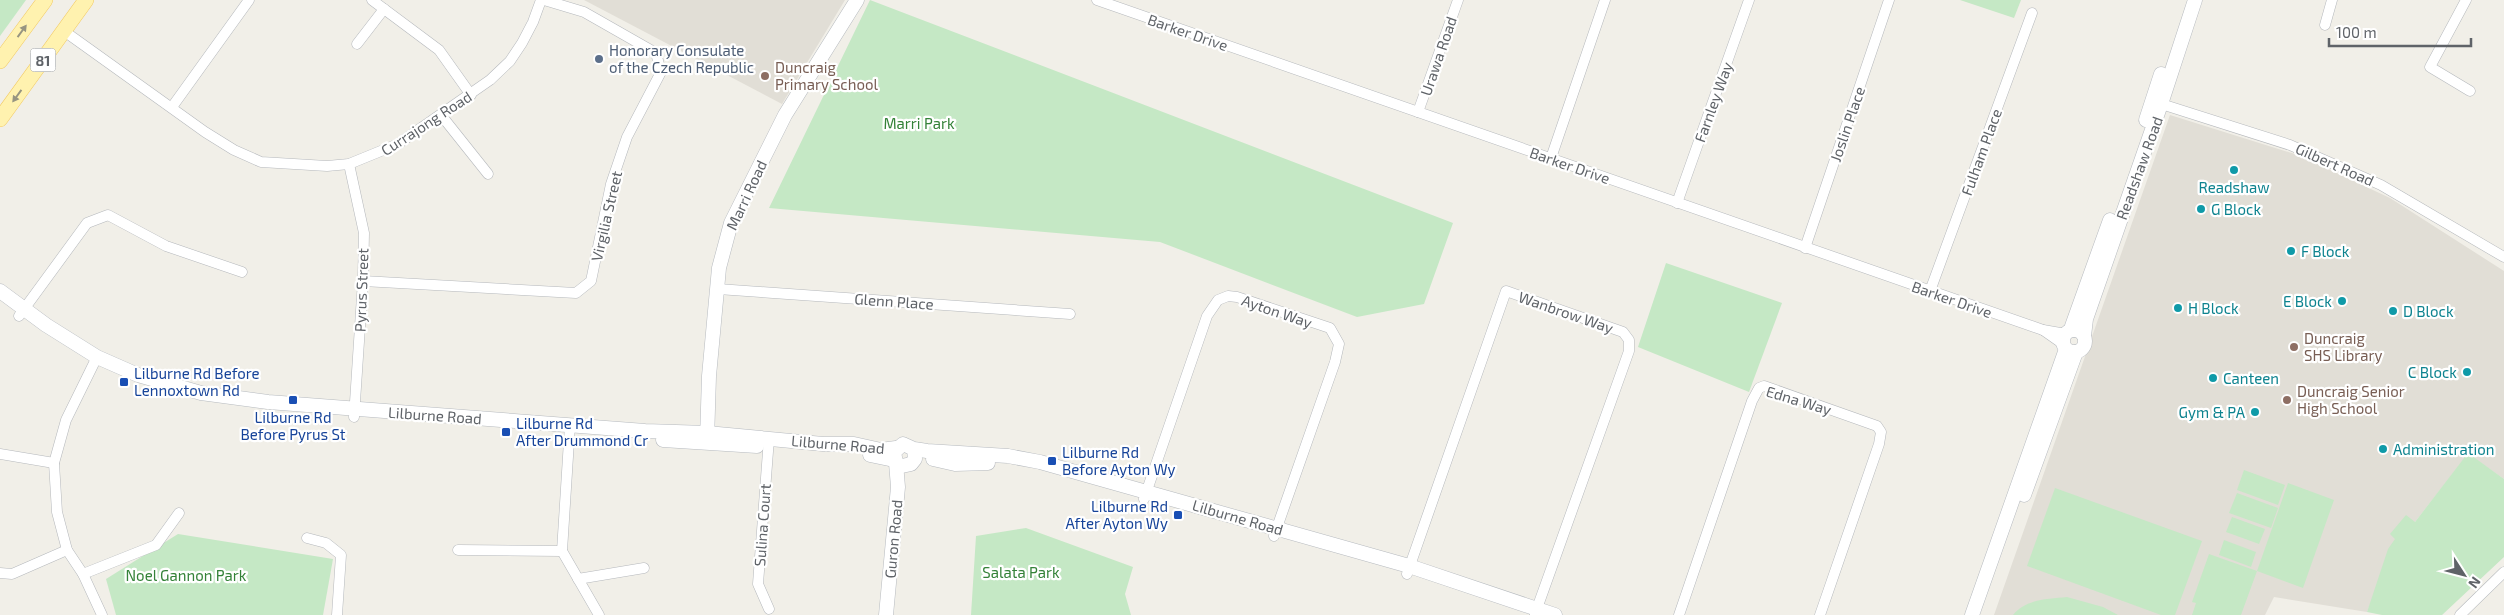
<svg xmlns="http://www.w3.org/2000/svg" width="2504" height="615" font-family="'Exo 2',sans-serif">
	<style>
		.education { fill: #e1ded6 }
		.green { fill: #c5e8c5 }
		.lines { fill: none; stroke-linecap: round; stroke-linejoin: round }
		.street-casing { stroke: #b5b8bc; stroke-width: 11 }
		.secondary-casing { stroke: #b6babf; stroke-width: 15 }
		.primary-casing { stroke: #f2c960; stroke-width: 16 }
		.street { stroke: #fff; stroke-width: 10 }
		.secondary { stroke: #fff; stroke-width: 14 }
		.primary { stroke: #fff2af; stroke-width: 15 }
		.oneway { fill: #979581 }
		.service-dot { fill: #5c6f8a; stroke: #fff; stroke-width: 2 }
		.education-dot { fill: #8d6e63; stroke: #fff; stroke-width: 2 }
		.culture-dot { fill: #0f9aa8; stroke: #fff; stroke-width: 2 }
		.transit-dot { fill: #1a4fb4; stroke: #fff; stroke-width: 2 }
		.labels { text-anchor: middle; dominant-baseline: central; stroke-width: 4.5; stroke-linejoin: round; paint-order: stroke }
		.shield { fill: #fff; stroke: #8f9295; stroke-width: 1 }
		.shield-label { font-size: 14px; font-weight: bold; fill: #5f6368 }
		.street-label { font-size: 15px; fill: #5f6368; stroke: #fff }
		.service-label { font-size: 15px; fill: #4e5e75; stroke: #fff; text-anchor: start }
		.education-label { font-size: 15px; fill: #785e54; stroke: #fff; text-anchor: start }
		.park-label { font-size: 15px; fill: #348238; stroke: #fff }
		.culture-label { font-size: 15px; fill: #0d838f; stroke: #fff; text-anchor: start }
		.transit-label { font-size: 15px; fill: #164399; stroke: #fff; text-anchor: start }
	</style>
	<rect width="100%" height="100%" fill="#f1efe8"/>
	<!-- education -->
	<g class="education">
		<path d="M584,0H845L782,104Z"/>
		<path d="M2170,115L2298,155L2390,198L2504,271V479L2468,454L2415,522L2391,534L2396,539L2367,612L2274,597L2265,615H1994Z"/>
	</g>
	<!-- green -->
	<g class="green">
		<path d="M0,0H26L0,36Z"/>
		<path d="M870,0L1453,223L1424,304L1357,317L1160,242L769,208Z"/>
		<path d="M1960,0H2021L2014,18Z"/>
		<path d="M1666,263L1782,303L1749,392L1638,347Z"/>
		<path d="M2468,453L2504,479V557L2442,615H2382L2367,612L2388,549L2395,539L2390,534L2406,515L2415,522Z"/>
		<path d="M2244,470L2285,485L2278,505L2237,490Z"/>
		<path d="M2288,483L2334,500L2303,588L2257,571L2241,615H2192L2196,603L2192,602L2209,554L2257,571Z"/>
		<path d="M2055,488L2202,541L2175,615H2161L2027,566Z"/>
		<path d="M2237,493L2278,508L2271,528L2229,513Z"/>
		<path d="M2232,517L2265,529L2259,544L2226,532Z"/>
		<path d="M1026,528L1133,567L1125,594L1131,615H971L976,536Z"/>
		<path d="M178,534L333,559L323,615H116L106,579Z"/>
		<path d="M2224,540L2256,552L2251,567L2219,555Z"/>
		<path d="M2067,597L2103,607L2118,615H2013C2025,599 2048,599 2067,597Z"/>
	</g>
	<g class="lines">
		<defs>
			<g id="street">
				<path d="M372,0L439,50L471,95"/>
				<path d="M1097,0L2043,330L2066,334"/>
				<path d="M2466,0L2430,67L2470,91"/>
				<path d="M2325,25L2332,0"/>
				<path d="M64,31L205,132L234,150L261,162L327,166L349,164L398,144L490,80L510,61L522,43L533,22L541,0"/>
				<path d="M357,44L384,9"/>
				<path d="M2155,102L2290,145L2381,185L2504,257"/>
				<path d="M172,107L249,0"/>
				<path d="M1418,112L1458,0"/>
				<path d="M441,115L488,174"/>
				<path d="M1551,158L1605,0"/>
				<path d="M349,164L364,233L363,281L354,417"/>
				<path d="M1677,203L1749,0"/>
				<path d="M1805,248L1889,0"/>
				<path d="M363,281L576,293L591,281L611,184L627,137L661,72L656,53L584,12L544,0"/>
				<path d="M718,289L1070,314"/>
				<path d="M1930,291L2032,13"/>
				<path d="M19,316L87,223L108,215L166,246L242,272"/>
				<path d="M2043,330L2063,344"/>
				<path d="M97,357L66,420L54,463L57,512L67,550L83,574L102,615"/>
				<path d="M570,425L562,551L599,615"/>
				<path d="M769,438L758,584L769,609"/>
				<path d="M0,454L54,463"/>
				<path d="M1144,499L1207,316L1218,300L1228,296L1237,297L1330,328L1339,344L1335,362L1274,536"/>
				<path d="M307,538L326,543L341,555L337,615"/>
				<path d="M458,550L562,551"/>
				<path d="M0,573L12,574L67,550"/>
				<path d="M83,574L156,545L179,513"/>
				<path d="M1407,574L1506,291L1623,332L1629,340V351L1535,614"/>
				<path d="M578,579L644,568"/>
				<path d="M1679,615L1752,401L1759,388L1764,386L1877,426L1881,432L1879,444L1820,615"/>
				<path d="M2460,615L2504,572"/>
			</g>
			<g id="secondary">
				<path d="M2146,120L2161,74"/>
				<path d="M0,291L46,325L97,357L138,375L201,393L268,402L645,431L707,433L823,444H854L881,450L896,448"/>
				<circle cx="2074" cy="341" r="11"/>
				<path d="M2074,330L2072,326L2110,220"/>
				<path d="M2084,336L2086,319L2161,104L2195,0"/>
				<path d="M663,440L757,446"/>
				<path d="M707,440L709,376L719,268L731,223L785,115L857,0"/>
				<path d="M914,449L915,459L911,464L902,466L896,463L894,452L903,444L914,449L927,451L1008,456L1040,462L1409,566L1555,615"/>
				<path d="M870,455L894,460"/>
				<path d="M933,459L955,464L988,463"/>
				<path d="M2024,495L2076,352"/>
				<path d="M886,615L898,487L896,463"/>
				<path d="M1972,615L2066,349"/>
			</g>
			<g id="primary">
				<path d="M0,61L45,0"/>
				<path d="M0,119L86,0"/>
			</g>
		</defs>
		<!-- street casing -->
		<use href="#street" class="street-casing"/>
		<!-- secondary casing -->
		<use href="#secondary" class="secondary-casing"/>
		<!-- primary casing -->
		<use href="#primary" class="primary-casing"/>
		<!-- street -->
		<use href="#street" class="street"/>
		<!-- secondary -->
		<use href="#secondary" class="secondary"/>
		<!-- primary -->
		<use href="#primary" class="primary"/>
	</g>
	<!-- one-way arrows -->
	<defs><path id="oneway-solid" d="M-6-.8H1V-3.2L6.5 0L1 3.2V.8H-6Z" transform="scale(1.25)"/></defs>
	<g class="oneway">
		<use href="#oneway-solid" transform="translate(22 31) rotate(-54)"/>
		<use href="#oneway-solid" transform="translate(17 96) rotate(126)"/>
	</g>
	<!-- markers -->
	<circle class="service-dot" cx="599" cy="59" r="5"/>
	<g class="education-dot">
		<circle cx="765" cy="76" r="5"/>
		<circle cx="2294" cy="347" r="5"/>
		<circle cx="2287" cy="400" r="5"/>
	</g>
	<g class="culture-dot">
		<circle cx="2234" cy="170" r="5"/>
		<circle cx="2201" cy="209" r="5"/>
		<circle cx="2291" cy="251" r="5"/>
		<circle cx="2342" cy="301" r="5"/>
		<circle cx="2178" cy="308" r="5"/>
		<circle cx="2393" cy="311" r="5"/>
		<circle cx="2467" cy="372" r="5"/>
		<circle cx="2213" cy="378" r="5"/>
		<circle cx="2255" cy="412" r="5"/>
		<circle cx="2383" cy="449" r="5"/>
	</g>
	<g class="transit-dot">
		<rect x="119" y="377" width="10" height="10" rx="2.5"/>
		<rect x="288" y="395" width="10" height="10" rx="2.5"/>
		<rect x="501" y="427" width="10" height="10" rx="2.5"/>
		<rect x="1047" y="456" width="10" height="10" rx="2.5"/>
		<rect x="1173" y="510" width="10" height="10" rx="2.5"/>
	</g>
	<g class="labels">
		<!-- shield labels -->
		<rect class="shield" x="30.5" y="48.5" width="25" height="23" rx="4"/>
		<g class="shield-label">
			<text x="43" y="60">81</text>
		</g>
		<!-- street labels -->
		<g class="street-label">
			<text transform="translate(1188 32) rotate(19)">Barker Drive</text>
			<text transform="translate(1438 56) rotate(-71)">Urawa Road</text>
			<text transform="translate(1713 102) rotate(-70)">Farnley Way</text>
			<text transform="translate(426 123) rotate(-33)">Currajong Road</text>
			<text transform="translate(1847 124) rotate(-71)">Joslin Place</text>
			<text transform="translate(1981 152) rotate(-70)">Fulham Place</text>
			<text transform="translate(2335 164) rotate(24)">Gilbert Road</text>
			<text transform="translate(1570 165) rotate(19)">Barker Drive</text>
			<text transform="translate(2139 168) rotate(-70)">Readshaw Road</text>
			<text transform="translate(746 195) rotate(-65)">Marri Road</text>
			<text transform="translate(606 216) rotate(-77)">Virgilia Street</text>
			<text transform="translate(361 290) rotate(-88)">Pyrus Street</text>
			<text transform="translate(1952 299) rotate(19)">Barker Drive</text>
			<text transform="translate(894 301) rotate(4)">Glenn Place</text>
			<text transform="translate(1277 311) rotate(19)">Ayton Way</text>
			<text transform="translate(1566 312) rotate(19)">Wanbrow Way</text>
			<text transform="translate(1799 400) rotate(17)">Edna Way</text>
			<text transform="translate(435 415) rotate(4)">Lilburne Road</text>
			<text transform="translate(838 444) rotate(5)">Lilburne Road</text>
			<text transform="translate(1238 517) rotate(16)">Lilburne Road</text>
			<text transform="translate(762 525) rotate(-86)">Sulina Court</text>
			<text transform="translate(893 539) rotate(-85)">Guron Road</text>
		</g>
		<!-- service labels -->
		<g class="service-label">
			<text x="609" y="50">Honorary Consulate<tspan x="609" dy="17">of the Czech Republic</tspan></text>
		</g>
		<!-- education labels -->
		<g class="education-label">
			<text x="775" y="67">Duncraig<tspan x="775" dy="17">Primary School</tspan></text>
			<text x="2304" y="338">Duncraig<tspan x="2304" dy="17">SHS Library</tspan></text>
			<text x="2297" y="391">Duncraig Senior<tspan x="2297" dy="17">High School</tspan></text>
		</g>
		<!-- park labels -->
		<g class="park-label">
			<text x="919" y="123">Marri Park</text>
			<text x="1021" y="572">Salata Park</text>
			<text x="186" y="575">Noel Gannon Park</text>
		</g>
		<!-- culture labels -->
		<g class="culture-label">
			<text x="2234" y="187" text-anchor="middle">Readshaw</text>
			<text x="2211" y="209">G Block</text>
			<text x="2301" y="251">F Block</text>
			<text x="2332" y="301" text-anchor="end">E Block</text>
			<text x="2188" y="308">H Block</text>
			<text x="2403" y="311">D Block</text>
			<text x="2457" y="372" text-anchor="end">C Block</text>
			<text x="2223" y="378">Canteen</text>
			<text x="2245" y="412" text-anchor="end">Gym &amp; PA</text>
			<text x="2393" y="449">Administration</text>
		</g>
		<!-- transit labels -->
		<g class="transit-label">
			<text x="134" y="373">Lilburne Rd Before<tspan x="134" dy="17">Lennoxtown Rd</tspan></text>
			<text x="293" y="417" text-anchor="middle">Lilburne Rd<tspan x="293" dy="17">Before Pyrus St</tspan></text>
			<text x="516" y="423">Lilburne Rd<tspan x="516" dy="17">After Drummond Cr</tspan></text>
			<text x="1062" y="452">Lilburne Rd<tspan x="1062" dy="17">Before Ayton Wy</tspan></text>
			<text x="1168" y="506" text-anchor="end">Lilburne Rd<tspan x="1168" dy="17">After Ayton Wy</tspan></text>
		</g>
	</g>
	<!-- north arrow -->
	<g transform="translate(2464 575) rotate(126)" stroke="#ffffff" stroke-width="4" paint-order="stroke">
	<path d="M0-4L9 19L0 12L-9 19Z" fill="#5f6368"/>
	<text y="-8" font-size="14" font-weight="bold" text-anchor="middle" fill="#5f6368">N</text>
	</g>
	<!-- scale -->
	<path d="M2329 38v8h142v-8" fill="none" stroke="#5f6368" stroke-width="2.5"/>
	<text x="2336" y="38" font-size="15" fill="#5f6368" stroke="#ffffff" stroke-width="4" paint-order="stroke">100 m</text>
</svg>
